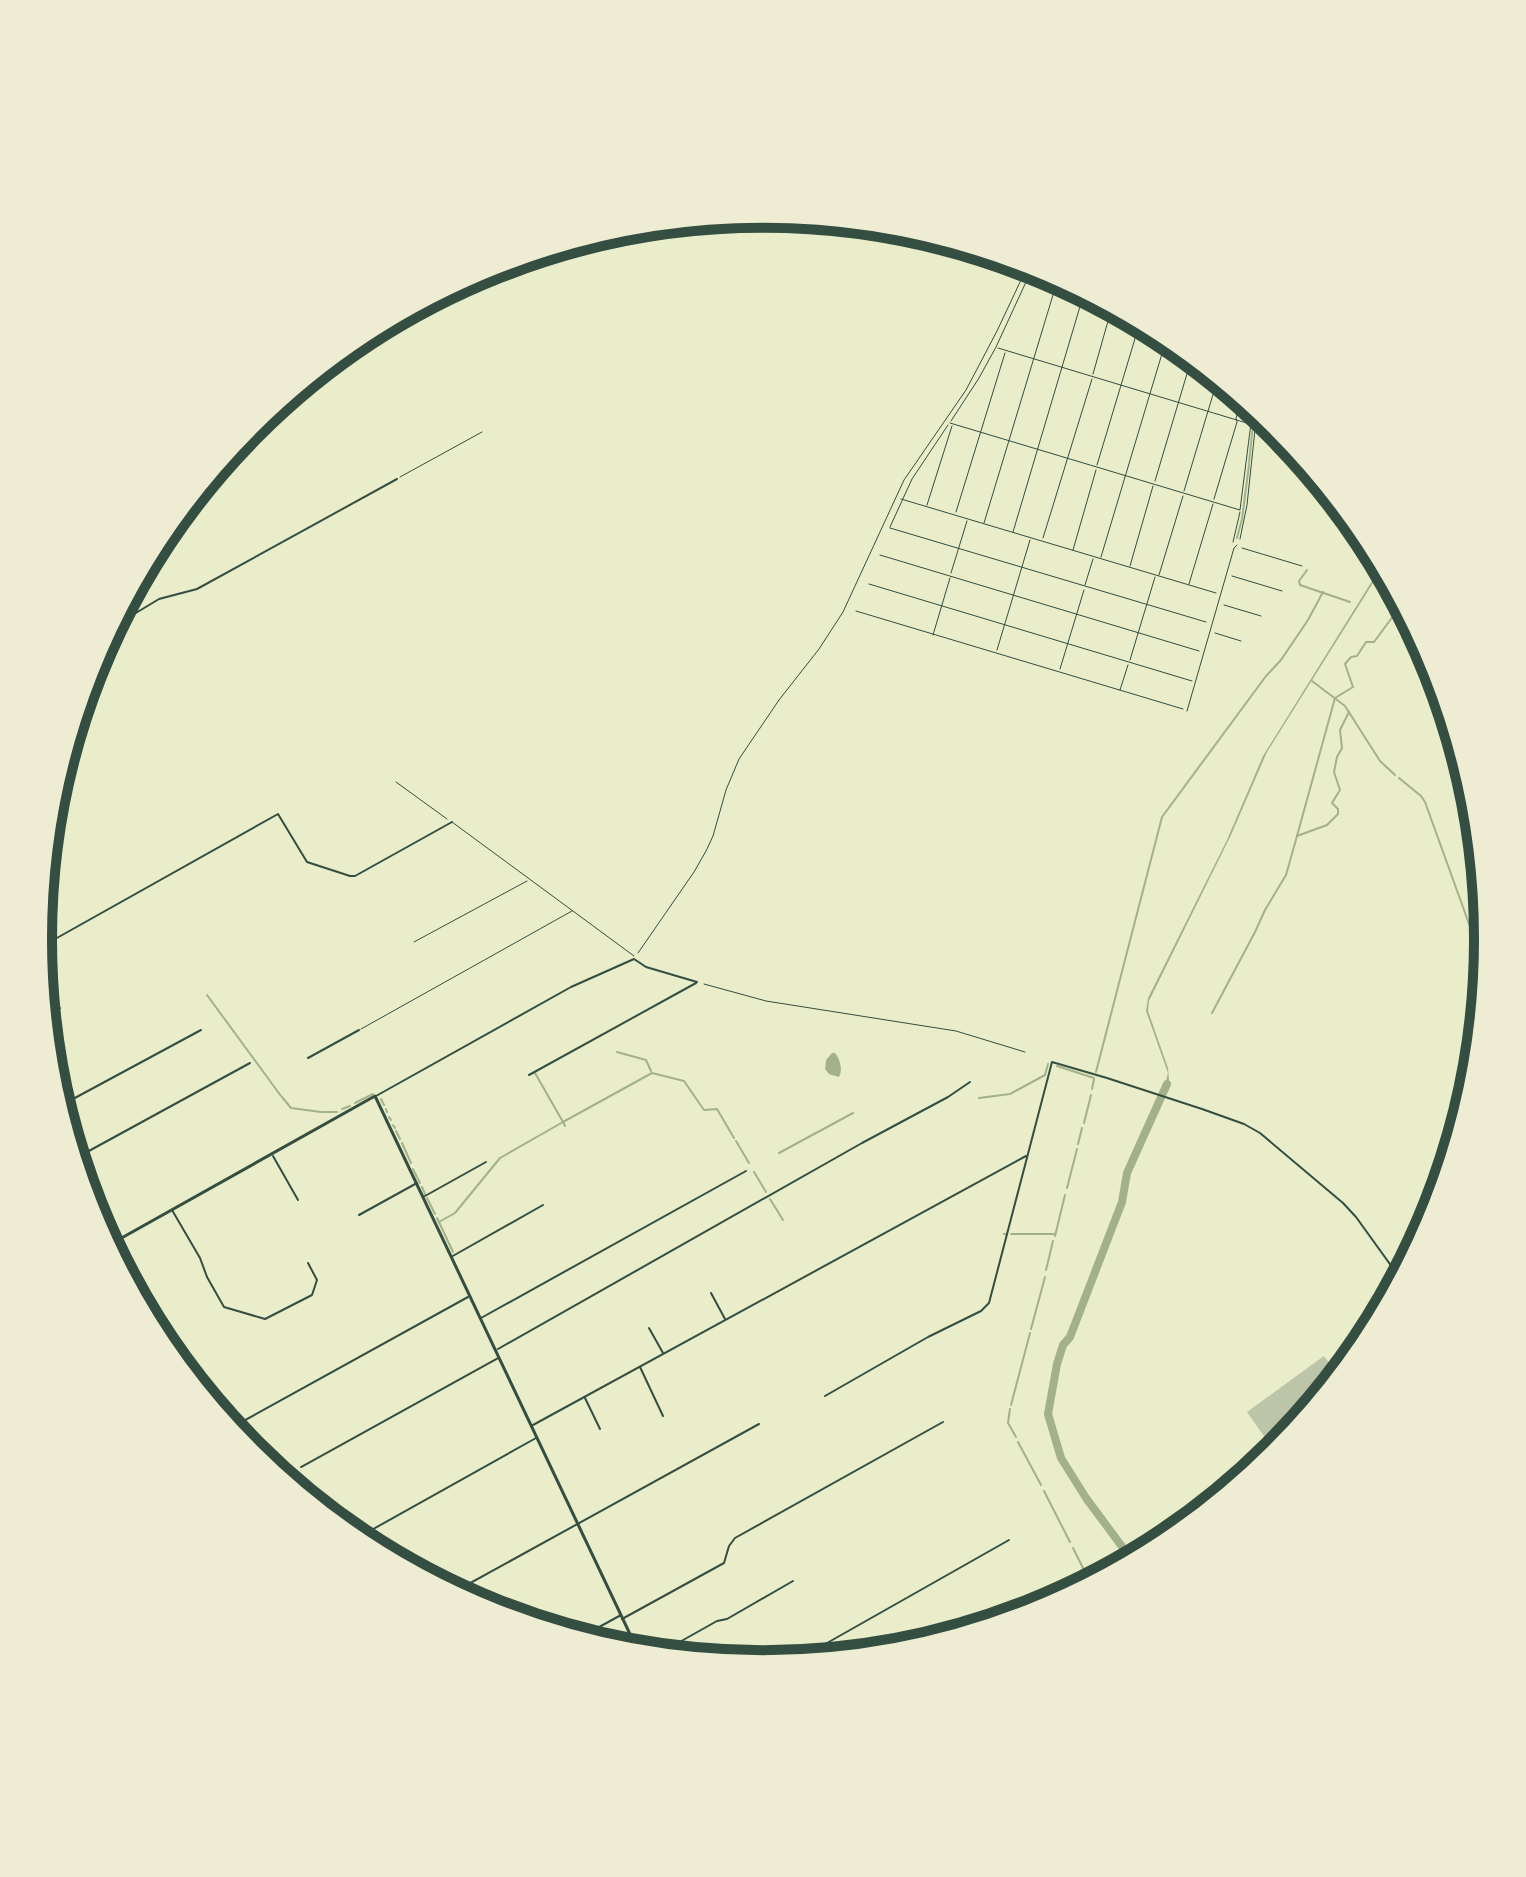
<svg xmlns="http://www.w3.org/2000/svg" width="1526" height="1877" font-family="Rubik,sans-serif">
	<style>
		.water { fill: #a3b18a }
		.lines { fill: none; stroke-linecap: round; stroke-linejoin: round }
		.stream { stroke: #a3b18a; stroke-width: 2 }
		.river { stroke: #a3b18a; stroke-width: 8 }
		.building { fill: #bcc5a7 }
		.path { stroke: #344e41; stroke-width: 1 }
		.service { stroke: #344e41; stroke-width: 1 }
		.minor { stroke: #344e41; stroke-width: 2 }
		.tertiary { stroke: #344e41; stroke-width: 3 }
		.rim { fill: none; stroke: #344e41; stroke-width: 10 }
	</style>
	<rect width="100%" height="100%" fill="#e9edc9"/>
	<!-- water -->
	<g class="water">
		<path d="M1382,565L1383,567L1267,752L1231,835L1149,1001L1148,1011L1168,1068L1169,1080L1165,1093H1163L1168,1073L1146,1011L1148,998L1227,840L1263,756Z"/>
		<path d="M832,1053H835C840,1059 843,1070 839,1077L829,1074L825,1069L826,1060Z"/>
	</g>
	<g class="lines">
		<!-- stream -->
		<g class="stream">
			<path d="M1253,422L1255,409"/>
			<path d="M1249,463L1253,424"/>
			<path d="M1237,538L1242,519L1249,465"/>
			<path d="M1307,570L1299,581L1300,585L1350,602"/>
			<path d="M1312,681L1345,706L1380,761L1395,775"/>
			<path d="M1399,778L1421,796L1425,802L1485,968"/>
			<path d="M1297,836L1335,698L1353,687L1345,664L1351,657L1357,656L1366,642H1374L1402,604"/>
			<path d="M207,995L281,1096"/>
			<path d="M1212,1013L1255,932L1265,910L1286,875L1297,836L1327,825L1338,814V809L1332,803L1340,790L1334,772L1337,757L1342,748L1340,730L1349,712"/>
			<path d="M617,1052L646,1060L651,1071"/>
			<path d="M1057,1066L1094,1078"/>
			<path d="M1096,1072L1162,817L1266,676L1281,660L1308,620L1323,592"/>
			<path d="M535,1073L563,1122L652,1073L684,1081L704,1110L717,1109L734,1138"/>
			<path d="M1092,1089L1094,1079"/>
			<path d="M282,1097L291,1108L321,1112"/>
			<path d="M979,1098L1010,1094L1045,1075L1048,1064"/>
			<path d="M381,1099L384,1105"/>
			<path d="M355,1103L373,1094"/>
			<path d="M342,1109L350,1106"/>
			<path d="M386,1109L387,1112"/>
			<path d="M323,1112H337"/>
			<path d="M389,1117L391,1120"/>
			<path d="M1084,1123L1091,1095"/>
			<path d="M393,1125L395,1128"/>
			<path d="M396,1131L400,1139"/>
			<path d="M736,1141L749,1163"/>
			<path d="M402,1143L411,1163"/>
			<path d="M1078,1144L1082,1128"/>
			<path d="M779,1153L853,1113"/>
			<path d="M413,1169L420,1183"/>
			<path d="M754,1172L766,1192"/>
			<path d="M422,1187L425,1194"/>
			<path d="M1067,1188L1077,1149"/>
			<path d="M427,1198L435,1214"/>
			<path d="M770,1199L783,1220"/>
			<path d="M437,1218L453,1252"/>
			<path d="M439,1222L455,1213L500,1158L563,1122L565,1126"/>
			<path d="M1004,1234H1006"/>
			<path d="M1011,1234H1055"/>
			<path d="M1055,1236L1065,1195"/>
			<path d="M1046,1270L1053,1241"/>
			<path d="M1031,1329L1045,1277"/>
			<path d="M208,1399L213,1406"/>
			<path d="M1011,1405L1030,1333"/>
			<path d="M1010,1409L1008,1423L1016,1437"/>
			<path d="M1018,1442L1041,1485"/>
			<path d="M1044,1491L1070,1542"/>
			<path d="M1073,1548L1090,1582"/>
		</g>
		<!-- river -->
		<path class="river" d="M1132,1560L1086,1498L1061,1458L1048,1414L1057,1364L1063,1345L1070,1337L1122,1202L1127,1173L1167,1084"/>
	</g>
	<!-- building -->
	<path class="building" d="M1324,1356L1338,1375L1275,1452L1247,1412Z"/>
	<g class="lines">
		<!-- path -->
		<g class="path">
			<path d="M1044,281L1081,293"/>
			<path d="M998,348L1250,424"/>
			<path d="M1093,374L1112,307"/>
			<path d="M951,421L979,378L996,347L1026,282"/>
			<path d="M950,423L1240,510L1253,407"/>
			<path d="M1097,465L1140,322"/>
			<path d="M400,477L482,432"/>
			<path d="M1155,481L1192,357"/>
			<path d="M1184,491L1218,378"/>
			<path d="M901,499L1216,593"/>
			<path d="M1214,499L1237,422L1236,418L1242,398"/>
			<path d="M927,505L952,426"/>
			<path d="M956,512L1005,353"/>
			<path d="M984,523L1056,285"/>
			<path d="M890,527L912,479L948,425"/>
			<path d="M890,528L1206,622"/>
			<path d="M1013,532L1084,293"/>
			<path d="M1043,538L1092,379"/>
			<path d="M1240,539L1247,505L1257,411"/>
			<path d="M1233,542L1240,512"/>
			<path d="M1242,548L1302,566"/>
			<path d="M1073,550L1096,470"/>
			<path d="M880,555L1199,651"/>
			<path d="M1101,557L1167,337"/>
			<path d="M1130,566L1153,486"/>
			<path d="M951,573L967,521"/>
			<path d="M1159,575L1183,496"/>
			<path d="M1232,576L1282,591"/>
			<path d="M869,584L1192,681"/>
			<path d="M1189,584L1213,504"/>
			<path d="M1085,585L1093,559"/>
			<path d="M1224,605L1261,616"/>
			<path d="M856,611L1183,709"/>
			<path d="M1215,633L1241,641"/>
			<path d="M933,635L950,578"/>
			<path d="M997,650L1030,540"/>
			<path d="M1130,660L1155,577"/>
			<path d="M1060,669L1084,590"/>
			<path d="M1120,690L1128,665"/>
			<path d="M396,782L447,819"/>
			<path d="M638,953L694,872L706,851L713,836L726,790L739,759L779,700L819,649L843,612L904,480L966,390L997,331L1021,280"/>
			<path d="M704,984L766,1001L956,1031L1025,1052"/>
		</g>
		<!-- service -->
		<g class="service">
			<path d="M1028,277L1038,279"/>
			<path d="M1187,711L1234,548L1237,545"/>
			<path d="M452,822L634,956"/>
			<path d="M414,942L527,881"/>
			<path d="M361,1029L572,911"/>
		</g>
		<!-- minor -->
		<g class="minor">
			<path d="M1023,276L1028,265"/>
			<path d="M111,628L159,599L197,589L397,479"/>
			<path d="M39,948L278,814L307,862L350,876H355L452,822"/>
			<path d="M46,1015L60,1008"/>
			<path d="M308,1058L359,1030"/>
			<path d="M529,1075L696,983"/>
			<path d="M376,1096L571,987L634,959L646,967L697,982"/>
			<path d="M60,1106L201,1030"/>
			<path d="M273,1156L298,1200"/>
			<path d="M76,1158L250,1063"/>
			<path d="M425,1196L486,1162"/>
			<path d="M172,1210L200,1258L207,1277L224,1307L265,1319L269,1317L312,1295L317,1280L308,1263"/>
			<path d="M359,1215L417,1183"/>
			<path d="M451,1257L543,1205"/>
			<path d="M711,1293L725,1319"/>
			<path d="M481,1318L746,1171"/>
			<path d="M649,1328L663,1353"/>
			<path d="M498,1349L862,1143L948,1097L970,1082"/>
			<path d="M640,1367L663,1416"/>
			<path d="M825,1396L928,1337L981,1311L989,1303L1052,1062L1107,1078L1202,1109L1244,1124L1260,1133L1343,1203L1356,1217L1400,1278"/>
			<path d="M585,1398L600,1429"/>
			<path d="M238,1424L468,1297"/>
			<path d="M533,1425L1026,1156"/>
			<path d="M301,1467L498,1358"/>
			<path d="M359,1537L536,1438"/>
			<path d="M454,1592L759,1424"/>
			<path d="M622,1619L724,1563L729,1546L735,1538L943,1422"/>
			<path d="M581,1637L621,1615"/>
			<path d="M660,1653L717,1621L727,1619L793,1581"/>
			<path d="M797,1660L1009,1540"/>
		</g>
		<!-- tertiary -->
		<path class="tertiary" d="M109,1245L375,1096L638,1651"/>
	</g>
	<!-- crop -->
	<path d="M0 0H1526V1877H0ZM52 939a711 711 0 1 1 1422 0a711 711 0 1 1-1422 0Z" fill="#eeecd3" fill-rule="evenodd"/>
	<path class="rim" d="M52 939a711 711 0 1 1 1422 0a711 711 0 1 1-1422 0Z"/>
</svg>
